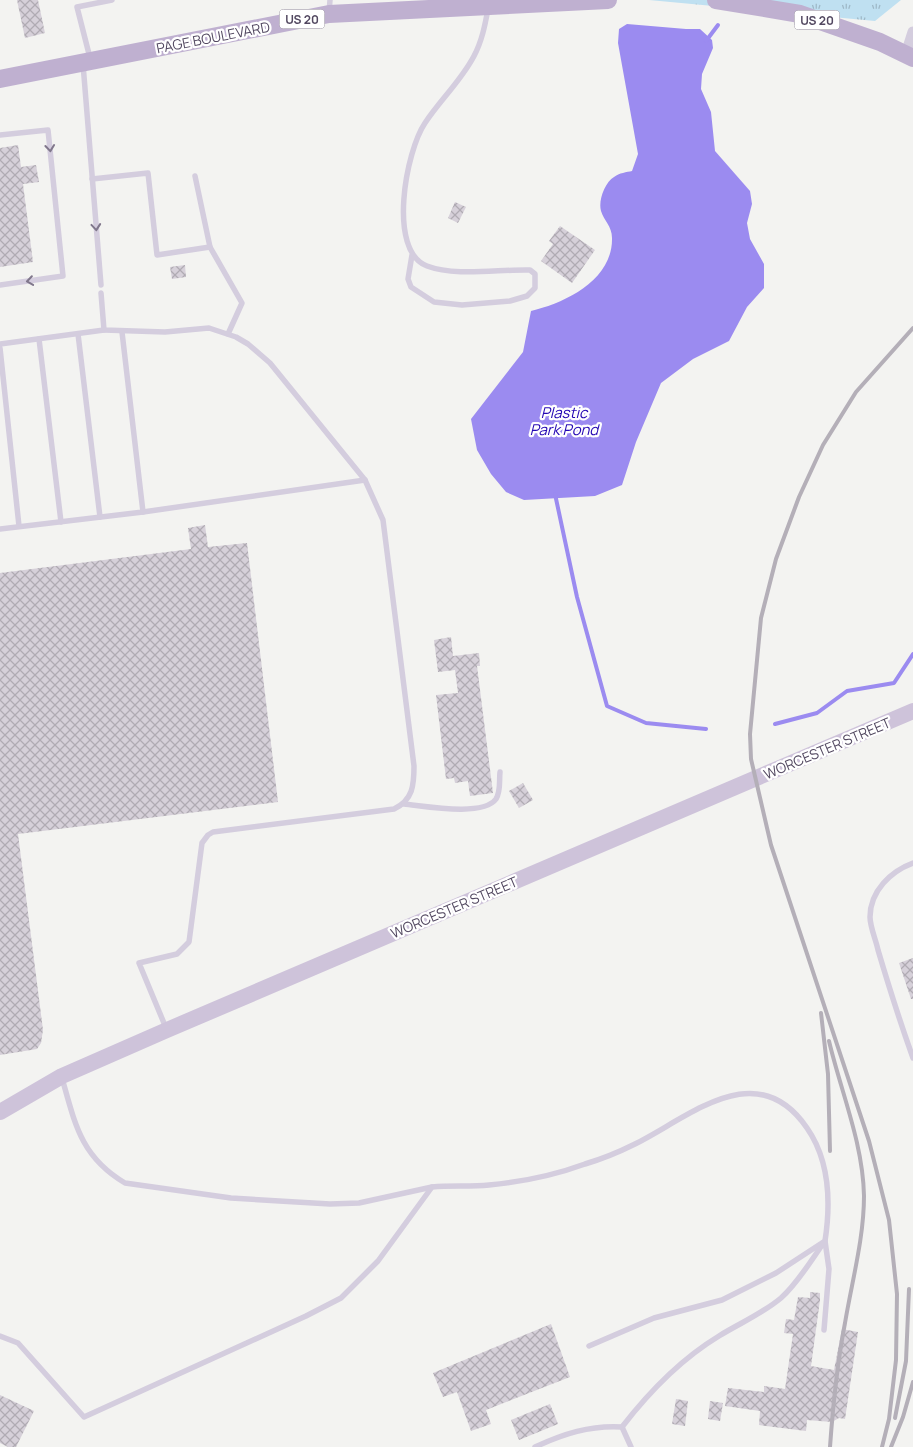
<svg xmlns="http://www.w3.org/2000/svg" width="913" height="1447" font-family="Manrope,sans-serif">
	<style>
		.grass { fill: url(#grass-tufts) }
		.water { fill: #9b8bf0 }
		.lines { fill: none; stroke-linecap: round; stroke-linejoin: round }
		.stream { stroke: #9b8bf0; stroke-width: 4 }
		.building { fill: url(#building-cross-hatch) }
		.service { stroke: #d4cdde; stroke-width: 5.5 }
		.minor { stroke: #d4cdde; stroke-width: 11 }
		.secondary { stroke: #cec3da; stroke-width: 16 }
		.primary { stroke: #bfb0d0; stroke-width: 18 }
		.rail { stroke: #b4afb8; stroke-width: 4 }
		.oneway { stroke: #80778c }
		.labels { text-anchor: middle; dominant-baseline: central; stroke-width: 4.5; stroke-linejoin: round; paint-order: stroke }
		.shield { fill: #fff; stroke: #867f90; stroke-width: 1 }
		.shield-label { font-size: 12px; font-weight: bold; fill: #524860 }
		.street-label { font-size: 14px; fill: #524860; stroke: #fff }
		.water-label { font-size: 15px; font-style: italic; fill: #2407b3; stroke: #fff }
	</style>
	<defs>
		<pattern id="grass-tufts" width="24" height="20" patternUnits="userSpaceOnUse" patternTransform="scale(1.25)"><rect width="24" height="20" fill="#bfe0f1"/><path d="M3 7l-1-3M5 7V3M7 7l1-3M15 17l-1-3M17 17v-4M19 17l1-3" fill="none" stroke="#9eb8c7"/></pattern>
		<pattern id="building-cross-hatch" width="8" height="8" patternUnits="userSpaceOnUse" patternTransform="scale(1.25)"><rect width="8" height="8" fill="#d6d0d9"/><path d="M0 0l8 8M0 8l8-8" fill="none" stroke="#b0abb3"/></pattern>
	</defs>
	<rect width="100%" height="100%" fill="#f3f3f1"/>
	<!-- grass -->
	<path class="grass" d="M649,0H901L875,21Z"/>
	<!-- water -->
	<path class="water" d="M627,24L686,29H700L712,40L713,48L702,74L701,89L711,112L715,151L750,191L752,204L747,223L750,239L764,264V288L747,307L729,341L693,359L661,383L636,442L622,485L595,496L524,500L506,492L491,474L477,450L471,419L523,352L531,311C565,303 613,280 612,238C612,226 604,221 601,211C598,201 605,182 614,177C619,173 627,172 632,171L638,154L618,43L619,29Z"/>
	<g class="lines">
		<!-- stream -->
		<g class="stream">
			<path d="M706,41L718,25"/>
			<path d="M555,494L577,597L607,706L646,723L706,729"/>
			<path d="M775,724L817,713L847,691L894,683L913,654"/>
		</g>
	</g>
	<!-- building -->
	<g class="building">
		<path d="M17,0H38L45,33L25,38Z"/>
		<path d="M18,145L21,167L36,165L39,182L23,184L33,262L0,267V148Z"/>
		<path d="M455,202L466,207L458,223L448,218Z"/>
		<path d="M560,226L595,250L572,283L541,261L553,244L549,241Z"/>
		<path d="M185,265L186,277L172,279L170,267Z"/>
		<path d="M205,525L208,547L247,543L278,802L18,834L43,1030L41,1043L37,1049L0,1055V573L191,549L188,528Z"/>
		<path d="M451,637L453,656L479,653L480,666H477L493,793L470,796L468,781L455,783L454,778L446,779L436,695L458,693L455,670L438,672L434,640Z"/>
		<path d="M523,783L533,800L519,808L509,791Z"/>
		<path d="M913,958V999H911L899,963Z"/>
		<path d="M810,1292L820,1293V1300L811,1366L834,1370L842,1329L858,1332L845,1419L839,1418L832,1422L807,1420L806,1431L759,1425L760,1411L725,1406L728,1388L764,1392V1386L785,1389L793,1334L784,1333L786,1319L794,1320L798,1297L810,1298Z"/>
		<path d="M551,1324L570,1377L486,1410L491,1424L471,1431L457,1392L443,1397L433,1373Z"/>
		<path d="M0,1395L34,1411L16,1447H8L0,1443Z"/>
		<path d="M676,1399L688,1401L685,1426L672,1424Z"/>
		<path d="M710,1401L723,1403L720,1421L708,1419Z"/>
		<path d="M550,1404L558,1424L519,1440L511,1420Z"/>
	</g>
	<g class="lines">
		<!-- service -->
		<g class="service">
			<path d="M329,13L330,0"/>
			<path d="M90,58L77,7L112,0"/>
			<path d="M83,64L101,285"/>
			<path d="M0,135L48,130L63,276L0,285"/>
			<path d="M195,176L210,247L242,303L228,334"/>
			<path d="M92,179L148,173L157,255L210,247"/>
			<path d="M412,255L408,279L411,287L434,302L462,305L510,301L527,296L535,288V274L530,270C499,269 456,277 427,266C387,251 406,151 425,123C440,100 461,81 474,56C482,41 485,25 488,9"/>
			<path d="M101,293L104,330L165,332L209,328L236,337L248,344L270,363L365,480L383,520L414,766C414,785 413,800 394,809L213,832L208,835L202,843L189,942L177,954L139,963L166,1028"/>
			<path d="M78,334L100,517"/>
			<path d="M39,339L61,522"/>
			<path d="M0,344L104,330"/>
			<path d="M0,348L19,526"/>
			<path d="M143,512L365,480"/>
			<path d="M0,529L143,512L122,332"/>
			<path d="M404,804C425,806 483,817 496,799C501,791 499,781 500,772"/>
			<path d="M913,863C891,871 870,891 870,917C870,927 876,940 878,950C889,987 900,1022 913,1058"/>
			<path d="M62,1078C75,1124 81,1157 125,1183L231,1198L330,1204L359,1203L432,1187"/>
			<path d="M0,1336L18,1343L84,1417L306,1316L341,1298L378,1261L432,1187C451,1185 470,1187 489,1185C521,1182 555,1175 585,1164C602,1159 619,1152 635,1144C691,1116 757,1055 807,1128C830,1161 831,1202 825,1241L776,1273L722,1300L654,1318L589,1346"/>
			<path d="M622,1427L631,1447"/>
			<path d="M535,1447C563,1434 590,1425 622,1427C649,1392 681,1359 719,1336C740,1323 762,1314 781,1298C798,1283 812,1259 825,1241L829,1269L824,1330"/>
		</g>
		<!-- minor -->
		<path class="minor" d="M906,54L913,32"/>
		<!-- secondary -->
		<path class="secondary" d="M0,1112L62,1076L167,1030L913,711"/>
		<!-- primary -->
		<g class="primary">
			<path d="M716,0L800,14L880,42L913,58"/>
			<path d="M0,79L329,14L608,0"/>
		</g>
		<!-- rail -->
		<g class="rail">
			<path d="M821,1013L828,1074L830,1151"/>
			<path d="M829,1041C841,1092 863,1143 864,1196C864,1238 852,1281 845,1323C837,1364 833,1405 830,1447"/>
			<path d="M895,1418L906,1361L909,1289"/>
			<path d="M882,1447L889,1419L896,1360L897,1294L889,1220L869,1141L771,845L751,759L750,734L761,618L776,559L799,497L823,445L856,392L913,328"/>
			<path d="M891,1447L903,1417L913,1382"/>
		</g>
	</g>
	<!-- one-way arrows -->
	<defs><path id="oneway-chevron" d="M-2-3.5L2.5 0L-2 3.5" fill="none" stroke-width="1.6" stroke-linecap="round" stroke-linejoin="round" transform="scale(1.25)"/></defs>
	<g class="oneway">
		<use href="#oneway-chevron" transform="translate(50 148) rotate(84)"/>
		<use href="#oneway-chevron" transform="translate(96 227) rotate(85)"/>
		<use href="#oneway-chevron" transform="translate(30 281) rotate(172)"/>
	</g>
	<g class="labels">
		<!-- shield labels -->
		<g class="shield">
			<rect x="279.5" y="9.5" width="45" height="19" rx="4"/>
			<rect x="794.5" y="10.5" width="45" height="19" rx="4"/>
		</g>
		<g class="shield-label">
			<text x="302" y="19">US 20</text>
			<text x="817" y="20">US 20</text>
		</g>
		<!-- street labels -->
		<g class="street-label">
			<text transform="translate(213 37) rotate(-11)">PAGE BOULEVARD</text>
			<text transform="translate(827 748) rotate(-23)">WORCESTER STREET</text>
			<text transform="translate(454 907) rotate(-23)">WORCESTER STREET</text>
		</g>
		<!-- water labels -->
		<g class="water-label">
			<text x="564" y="412">Plastic<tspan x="564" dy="17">Park Pond</tspan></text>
		</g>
	</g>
</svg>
